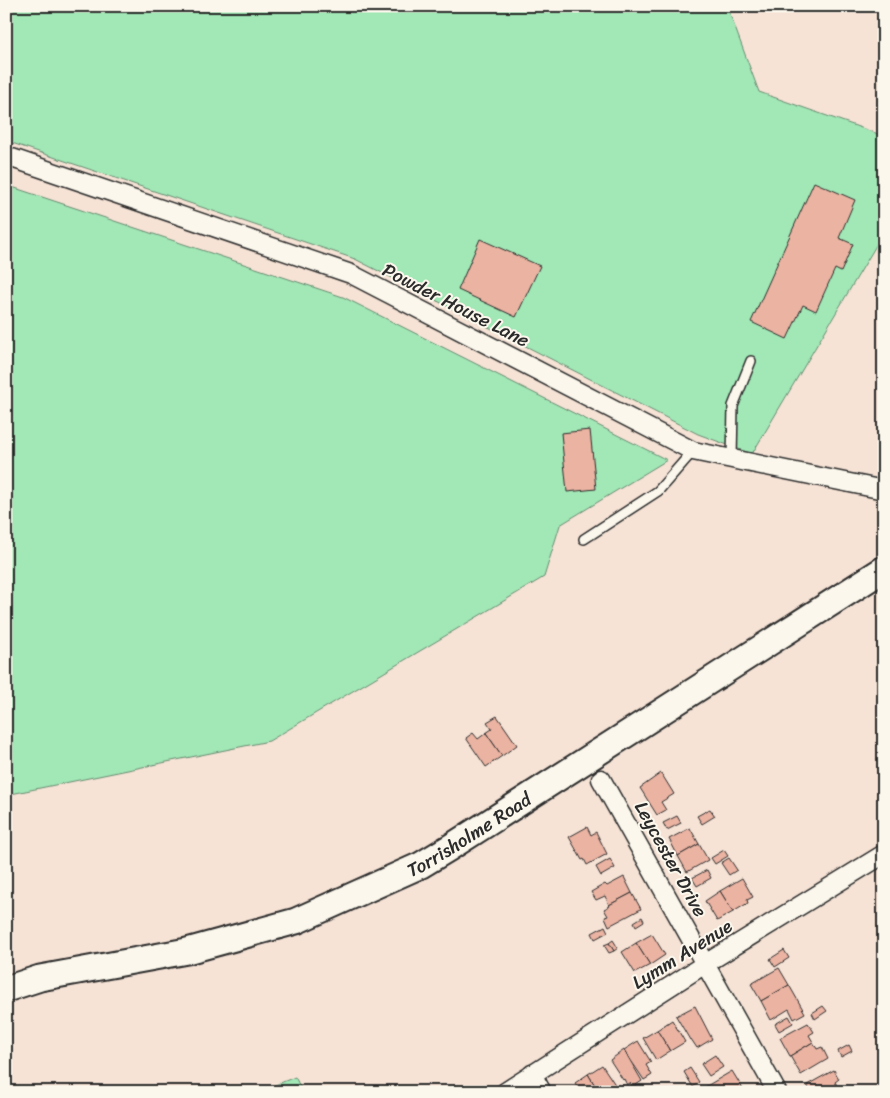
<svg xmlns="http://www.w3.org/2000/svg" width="890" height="1098" font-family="Sriracha,sans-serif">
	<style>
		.green { fill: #a1e8b6; stroke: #668a70 }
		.building { fill: #ebb3a2; stroke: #2b2b2b }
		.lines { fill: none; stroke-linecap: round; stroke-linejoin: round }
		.lane-casing { stroke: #2b2b2b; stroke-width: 12 }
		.street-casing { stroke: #2b2b2b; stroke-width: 21 }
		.secondary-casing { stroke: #2b2b2b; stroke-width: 29 }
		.lane { stroke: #fbf7ec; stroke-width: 9 }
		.street { stroke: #fbf7ec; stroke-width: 18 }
		.secondary { stroke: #fbf7ec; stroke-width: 25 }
		.labels { text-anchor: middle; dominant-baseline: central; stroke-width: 4; stroke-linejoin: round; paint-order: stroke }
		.street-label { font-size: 19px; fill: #2b2b2b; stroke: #fbf7ec }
	</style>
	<rect width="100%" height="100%" fill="#f6e3d6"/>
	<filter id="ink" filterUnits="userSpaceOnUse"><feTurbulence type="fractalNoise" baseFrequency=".02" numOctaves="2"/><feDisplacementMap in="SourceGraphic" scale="10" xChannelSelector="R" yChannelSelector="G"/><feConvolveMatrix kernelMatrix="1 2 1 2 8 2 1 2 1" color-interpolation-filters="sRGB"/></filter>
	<g filter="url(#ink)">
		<!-- green -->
		<g class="green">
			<path d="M6,6H727L759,92L884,136V232L752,454L698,434L355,259L6,141Z"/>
			<path d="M6,185L343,297L667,460L560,525L544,577L269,741L6,795Z"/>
			<path d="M295,1077L303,1092H258Z"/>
		</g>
		<!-- building -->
		<g class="building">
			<path d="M814,182L855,200L839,238L853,244L841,272L835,269L816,311L803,305L787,339L751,322Z"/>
			<path d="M480,239L540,266L516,317L458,290Z"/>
			<path d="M590,430L596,489L567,492L561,433Z"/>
			<path d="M497,716L517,745L502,756L486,733L492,729L487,722Z"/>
			<path d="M473,733L478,739L486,733L502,756L486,767L466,738Z"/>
			<path d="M661,773L674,794L661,802L666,810L657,815L640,788Z"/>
			<path d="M710,809L715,816L702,824L697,816Z"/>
			<path d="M677,816L681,823L667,830L663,823Z"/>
			<path d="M587,827L591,835L596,832L607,854L587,865L584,859L582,860L569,837Z"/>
			<path d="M690,828L699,844L678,856L669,839Z"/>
			<path d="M699,844L708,860L687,872L678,856Z"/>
			<path d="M724,850L728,856L715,864L711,858Z"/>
			<path d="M729,858L737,870L729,875L721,863Z"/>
			<path d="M610,859L615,868L601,876L596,867Z"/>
			<path d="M707,870L711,878L697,886L692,878Z"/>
			<path d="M624,877L632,893L609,905L605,896L596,900L591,892L605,884L607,886Z"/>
			<path d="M742,878L753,897L747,900L748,903L733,912L720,891Z"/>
			<path d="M720,891L733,912L717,921L705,901Z"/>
			<path d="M632,893L641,909L609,926L605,917L608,916L604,909L610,906L609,905Z"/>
			<path d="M642,917L644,921L636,926L634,922Z"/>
			<path d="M605,926L608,932L595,939L592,933Z"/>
			<path d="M652,934L665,955L650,965L636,943Z"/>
			<path d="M613,940L618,948L614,951L609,943Z"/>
			<path d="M609,943L614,951L609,953L604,945Z"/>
			<path d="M636,943L650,965L635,973L622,952Z"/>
			<path d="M784,950L789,958L775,967L770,959Z"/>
			<path d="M779,968L789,985L761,1001L751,984Z"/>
			<path d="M789,985L805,1013L794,1019L789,1009L771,1020L761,1001Z"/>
			<path d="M695,1006L712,1039L697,1048L691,1039L690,1040L676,1016Z"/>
			<path d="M823,1006L827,1011L815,1019L812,1013Z"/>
			<path d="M789,1016L793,1023L779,1031L775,1024Z"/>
			<path d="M672,1020L685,1042L670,1051L657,1030Z"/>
			<path d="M808,1023L814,1032L809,1035L813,1042L790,1056L780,1038Z"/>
			<path d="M657,1030L670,1051L656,1060L643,1038Z"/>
			<path d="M638,1041L651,1062L646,1065L652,1075L644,1080L624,1050Z"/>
			<path d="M813,1042L817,1049L822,1047L828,1059L801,1075L790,1056Z"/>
			<path d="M849,1045L852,1051L841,1057L838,1051Z"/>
			<path d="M624,1050L642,1081L633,1087L630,1083L627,1085L624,1079L623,1080L610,1060Z"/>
			<path d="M715,1055L723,1067L709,1076L701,1064Z"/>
			<path d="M602,1065L620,1092H605L604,1090L599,1092L588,1074Z"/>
			<path d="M690,1068L699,1082L693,1087L684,1072Z"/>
			<path d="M834,1070L839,1079L835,1082L839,1089L834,1092H811L807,1085Z"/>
			<path d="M732,1071L743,1089L737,1092H707L705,1087Z"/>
			<path d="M588,1074L599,1092H581L575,1083Z"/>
		</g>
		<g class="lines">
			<defs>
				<g id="lane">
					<path d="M732,459L733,406L751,361"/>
					<path d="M584,539L658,491L693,451"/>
				</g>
				<g id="street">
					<path d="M6,156L351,274L693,451L884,490"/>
					<path d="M601,779L777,1092"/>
					<path d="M532,1074L542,1092"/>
					<path d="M505,1092L705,964L884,854"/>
				</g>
				<g id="secondary">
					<path id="s1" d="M6,989L40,978L187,951L296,921L421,865L449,848L884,569"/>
				</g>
			</defs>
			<!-- lane casing -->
			<use href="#lane" class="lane-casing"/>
			<!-- street casing -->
			<use href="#street" class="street-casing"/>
			<!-- secondary casing -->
			<use href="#secondary" class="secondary-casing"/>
			<!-- lane -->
			<use href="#lane" class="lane"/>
			<!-- street -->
			<use href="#street" class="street"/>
			<!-- secondary -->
			<use href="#secondary" class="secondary"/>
		</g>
	</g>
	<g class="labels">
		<!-- street labels -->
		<g class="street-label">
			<text transform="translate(456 305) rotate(27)">Powder House Lane</text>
			<text stroke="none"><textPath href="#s1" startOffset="492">Torrisholme Road</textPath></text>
			<text transform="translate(671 859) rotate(61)">Leycester Drive</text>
			<text transform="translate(682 954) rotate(-32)">Lymm Avenue</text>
		</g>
	</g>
	<!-- margin -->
	<rect width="890" height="1098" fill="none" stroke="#fbf7ec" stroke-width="25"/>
	<rect x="12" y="12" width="865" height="1073" fill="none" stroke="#2b2b2b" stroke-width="2" filter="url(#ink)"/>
</svg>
